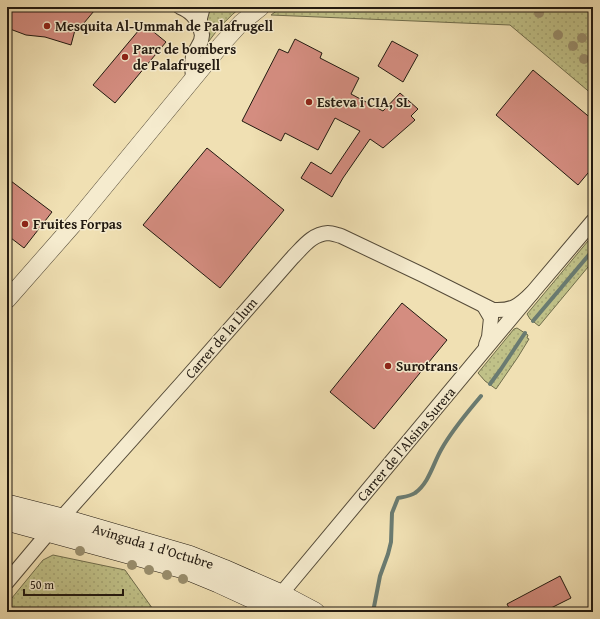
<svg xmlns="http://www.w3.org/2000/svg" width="600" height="619" font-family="'Gentium Book Plus',serif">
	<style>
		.grass { fill: url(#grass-dots); stroke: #706d4c }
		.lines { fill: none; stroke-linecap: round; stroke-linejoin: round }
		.stream { stroke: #6a7b71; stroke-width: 4 }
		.building { fill: #d48d80; stroke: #211910 }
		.minor-casing { stroke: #554b39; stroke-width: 16 }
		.tertiary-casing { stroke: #554b39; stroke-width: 18 }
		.secondary-casing { stroke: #211910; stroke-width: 20 }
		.minor { stroke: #f5ebce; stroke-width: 14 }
		.tertiary { stroke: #f5ebce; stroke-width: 17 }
		.secondary { stroke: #f5ebce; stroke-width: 19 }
		.tree { fill: #998e6d }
		.poi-dot { fill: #8f2418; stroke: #f5ebce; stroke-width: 1.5 }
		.labels { text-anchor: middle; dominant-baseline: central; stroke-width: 3; stroke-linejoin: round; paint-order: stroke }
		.poi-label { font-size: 14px; font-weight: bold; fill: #211910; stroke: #f5ebce; text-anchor: start }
		.street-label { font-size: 14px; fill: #211910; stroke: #f5ebce }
	</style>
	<defs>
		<pattern id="grass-dots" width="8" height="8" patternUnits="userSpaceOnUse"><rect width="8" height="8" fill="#c0c188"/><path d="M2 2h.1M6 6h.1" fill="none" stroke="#a5a574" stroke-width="1.8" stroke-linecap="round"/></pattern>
	</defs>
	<rect width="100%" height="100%" fill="#f0e0b3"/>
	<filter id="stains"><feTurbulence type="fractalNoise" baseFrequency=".005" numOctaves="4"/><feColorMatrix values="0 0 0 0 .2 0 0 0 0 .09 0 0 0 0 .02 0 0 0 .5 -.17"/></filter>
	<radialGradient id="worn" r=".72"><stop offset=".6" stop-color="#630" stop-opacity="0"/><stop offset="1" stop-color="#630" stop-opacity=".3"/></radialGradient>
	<!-- grass -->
	<g class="grass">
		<path d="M208,7H241C229,17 218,28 209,41L205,39V13Z"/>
		<path d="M282,7H593V95L510,25L271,15Z"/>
		<path d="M593,235V261L539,326L530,319L527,314Z"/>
		<path d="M517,328L528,335L527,338L529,339L518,357L496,389L485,381L478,373L514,329Z"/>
		<path d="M53,555L125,570L155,612H7V604L43,560Z"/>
	</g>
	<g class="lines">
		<!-- stream -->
		<g class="stream">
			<path d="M533,321L593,250"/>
			<path d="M490,384L501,369L525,333"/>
			<path d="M373,612L380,576L388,554L391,542L392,513L398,498C403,497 411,496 415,493C429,483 433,464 441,450C452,430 467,413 481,396"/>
		</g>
	</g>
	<!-- building -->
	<g class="building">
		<path d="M8,7H77L94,11L79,29L75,30L71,45L45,37L26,35L10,29Z"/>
		<path d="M144,24L166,42L115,103L93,85Z"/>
		<path d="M295,39L322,53L320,58L359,78L351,94L383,111L400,93L418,109L411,116L415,120L383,148L370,139L343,178L332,197L301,178L311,162L331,174L360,131L335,118L318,150L285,133L281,141L242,121L279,49L288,53Z"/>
		<path d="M392,41L418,55L403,82L378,66Z"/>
		<path d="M533,70L593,120V167L578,185L496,115Z"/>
		<path d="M207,148L284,210L220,288L143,225Z"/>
		<path d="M7,178L52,212L24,248L7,235Z"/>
		<path d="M402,303L447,340L374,429L330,392Z"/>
		<path d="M560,576L571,598L543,612H511L507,604Z"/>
	</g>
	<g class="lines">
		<defs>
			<g id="minor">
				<path d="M180,7C191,12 195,16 200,27"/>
				<path d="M193,77L192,66L193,56L201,41L202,35L200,27V18L203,7"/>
				<path d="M484,306L491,318L489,337L486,345"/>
				<path d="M7,582L49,532L183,382L293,257C303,247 312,234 328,233C332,233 337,235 341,236L423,275L493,310C512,311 519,306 532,293"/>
				<path d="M281,594L532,293L593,221"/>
			</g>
			<path id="tertiary" d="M7,300L72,226L221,45L241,23L261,7"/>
			<g id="secondary">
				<path d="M7,504L62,518L189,555L224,569L281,594L315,612"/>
				<path d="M7,521L147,559L184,569L218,583L281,612"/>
			</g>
		</defs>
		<!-- minor casing -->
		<use href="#minor" class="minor-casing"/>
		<!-- tertiary casing -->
		<use href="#tertiary" class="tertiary-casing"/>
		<!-- secondary casing -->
		<use href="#secondary" class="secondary-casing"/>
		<!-- minor -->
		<use href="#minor" class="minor"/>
		<!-- tertiary -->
		<use href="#tertiary" class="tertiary"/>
		<!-- secondary -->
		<use href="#secondary" class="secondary"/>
	</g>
	<!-- trees -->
	<g class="tree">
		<circle cx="539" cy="13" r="5"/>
		<circle cx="558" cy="35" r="5"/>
		<circle cx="582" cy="38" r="5"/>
		<circle cx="573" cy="46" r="5"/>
		<circle cx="584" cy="59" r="5"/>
		<circle cx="80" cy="551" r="5"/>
		<circle cx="132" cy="565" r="5"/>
		<circle cx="149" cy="570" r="5"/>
		<circle cx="167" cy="575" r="5"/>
		<circle cx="183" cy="579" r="5"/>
	</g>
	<!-- markers -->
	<g class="poi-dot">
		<circle cx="47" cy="26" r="4"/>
		<circle cx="125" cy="57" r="4"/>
		<circle cx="309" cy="102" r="4"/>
		<circle cx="25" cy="224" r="4"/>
		<circle cx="388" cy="366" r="4"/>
	</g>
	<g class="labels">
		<!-- poi labels -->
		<g class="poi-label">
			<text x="55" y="26">Mesquita Al-Ummah de Palafrugell</text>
			<text x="133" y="49">Parc de bombers<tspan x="133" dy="16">de Palafrugell</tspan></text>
			<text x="317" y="102">Esteva i CIA, SL</text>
			<text x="33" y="224">Fruites Forpas</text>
			<text x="396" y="366">Surotrans</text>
		</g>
		<!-- street labels -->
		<g class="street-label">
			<text transform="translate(221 338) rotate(-49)">Carrer de la Llum</text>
			<text transform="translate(406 444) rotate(-50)">Carrer de l'Alsina Surera</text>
			<text transform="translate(153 546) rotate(17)">Avinguda 1 d'Octubre</text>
		</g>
	</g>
	<!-- margin -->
	<rect width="600" height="619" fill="none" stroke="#f0e0b3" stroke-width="24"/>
	<rect x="8" y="8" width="584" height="603" fill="none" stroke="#211910" stroke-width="2"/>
	<rect x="12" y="12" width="576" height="595" fill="none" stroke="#211910"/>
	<!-- scale -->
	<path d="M24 589v6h99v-6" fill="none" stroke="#211910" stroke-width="2"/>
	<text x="30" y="589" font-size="12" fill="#211910" stroke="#f5ebce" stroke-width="3" paint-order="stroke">50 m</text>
	<rect width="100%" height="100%" filter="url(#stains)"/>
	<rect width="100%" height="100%" fill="url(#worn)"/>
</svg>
